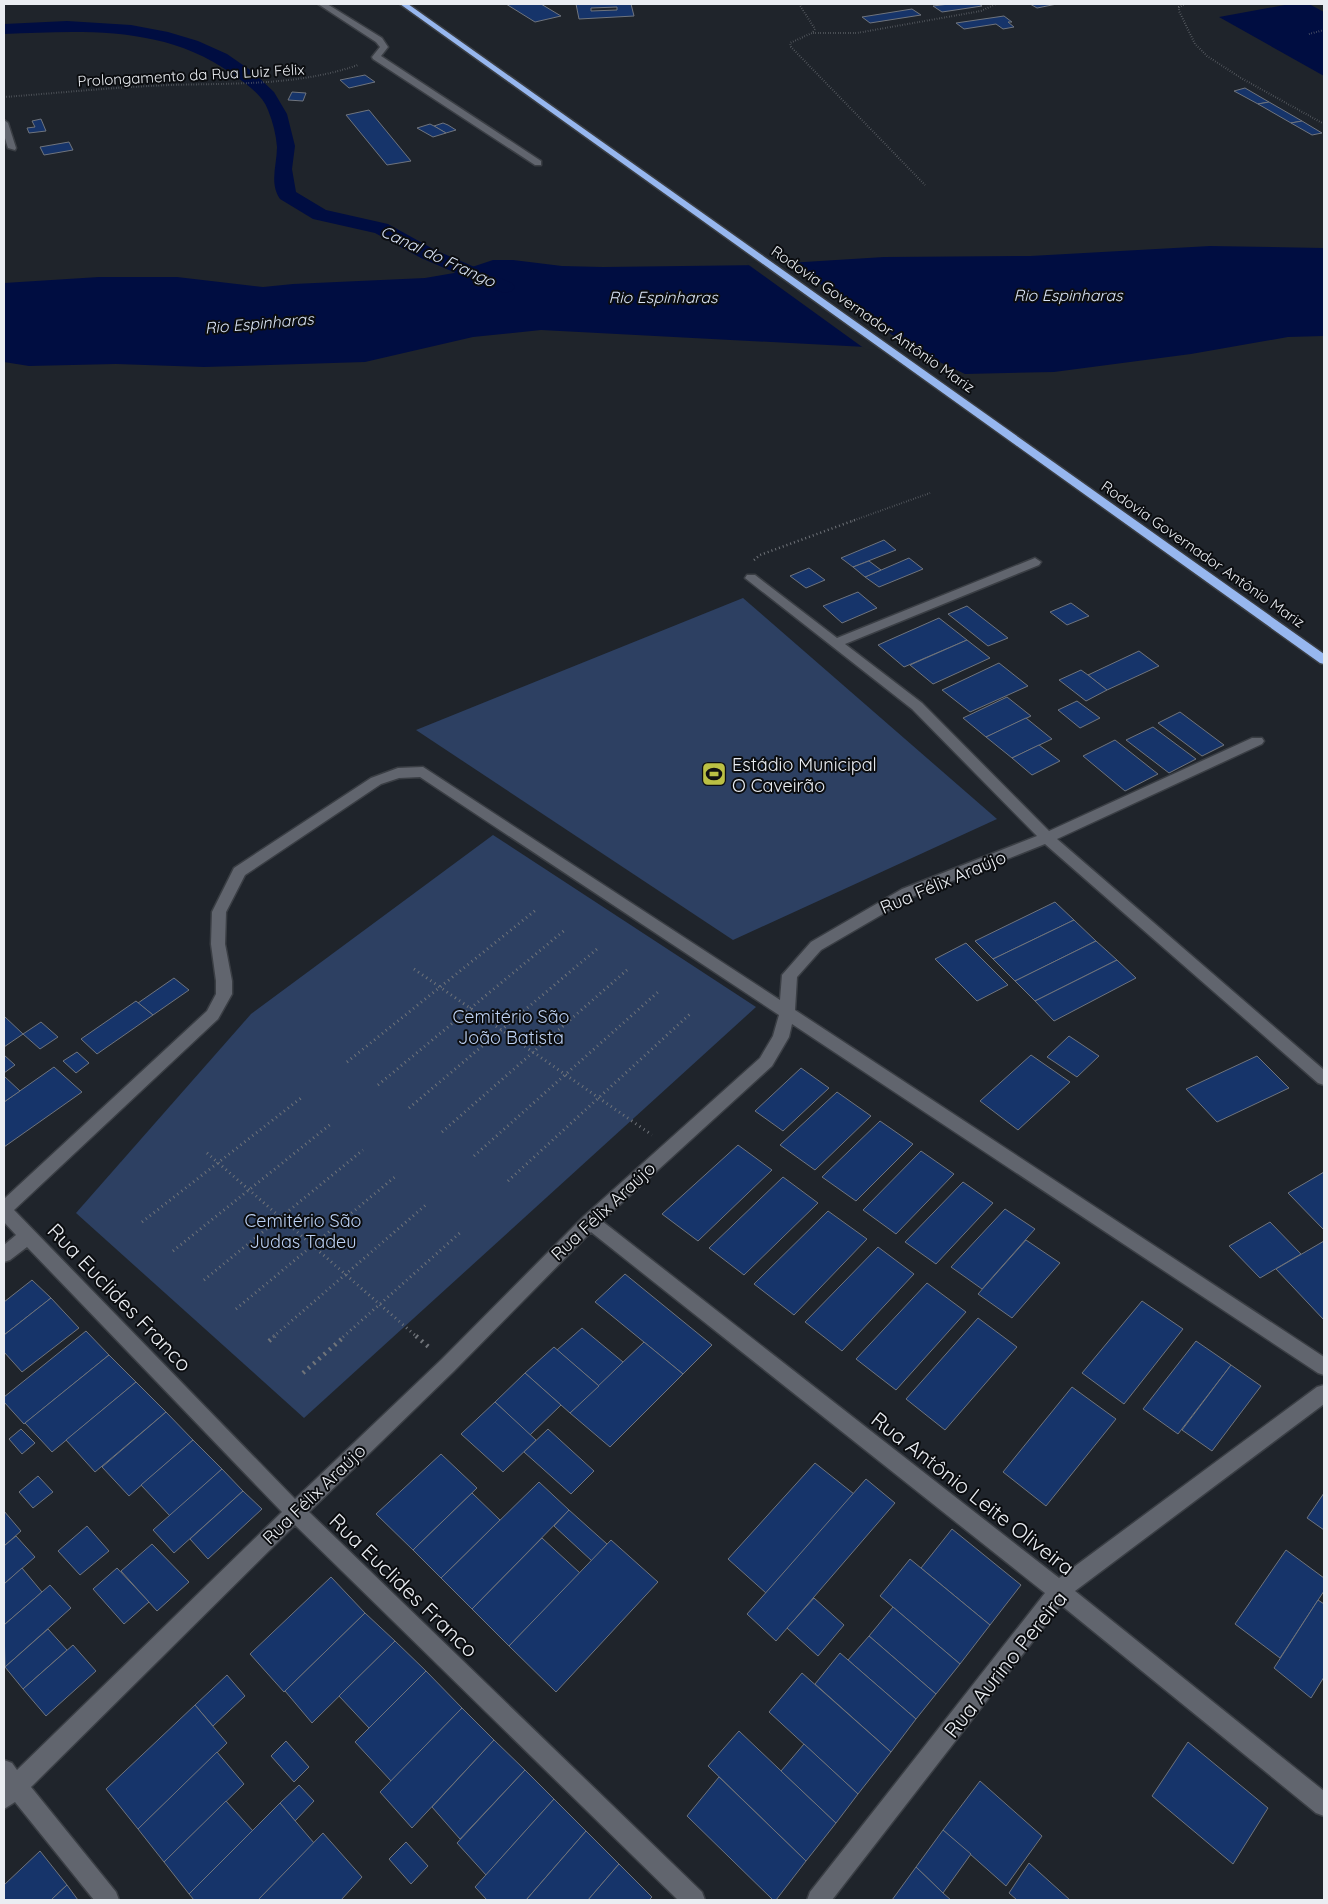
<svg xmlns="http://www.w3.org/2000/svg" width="1328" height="1904" font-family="Quicksand,sans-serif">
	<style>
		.green { fill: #2d4062 }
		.water { fill: #000d41 }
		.pier { fill: #1f242b }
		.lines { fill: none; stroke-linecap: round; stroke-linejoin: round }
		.canal { fill: #000d41; fill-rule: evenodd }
		.building { fill: #16346a; stroke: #6f747d; fill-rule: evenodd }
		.minor-casing { stroke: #3a3e44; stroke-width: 3 }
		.highway-casing { stroke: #3a3e44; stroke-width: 3 }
		.path-far3 { stroke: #70747a; stroke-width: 2; stroke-dasharray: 0.5 2; stroke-linecap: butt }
		.path-far2 { stroke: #70747a; stroke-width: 2.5; stroke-dasharray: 1 3; stroke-linecap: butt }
		.path-far1 { stroke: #70747a; stroke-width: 3; stroke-dasharray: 1 4; stroke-linecap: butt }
		.path { stroke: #70747a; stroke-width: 4.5; stroke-dasharray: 2 5; stroke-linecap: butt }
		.minor { fill: #61656e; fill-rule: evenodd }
		.highway { fill: #97b7ef; fill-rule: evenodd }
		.labels { text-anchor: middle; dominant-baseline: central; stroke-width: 4; stroke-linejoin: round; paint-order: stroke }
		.far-street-label { font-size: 15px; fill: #eaedf2; stroke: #0b0d10 }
		.far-water-label { font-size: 16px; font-style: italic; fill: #dae4f6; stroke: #0b0d10 }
		.poi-label { font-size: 18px; fill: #eaedf2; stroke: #0b0d10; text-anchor: start }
		.street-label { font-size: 18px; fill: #eaedf2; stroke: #0b0d10 }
		.park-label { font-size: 18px; fill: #bdd1f3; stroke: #0b0d10 }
		.near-street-label { font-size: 21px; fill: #eaedf2; stroke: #0b0d10 }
	</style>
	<rect width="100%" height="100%" fill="#1f242b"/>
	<!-- green -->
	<g class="green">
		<path d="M743,598L997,819L733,940L416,730Z"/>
		<path d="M493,835L756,1007L304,1418L76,1213L251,1014Z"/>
	</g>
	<!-- water -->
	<g class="water">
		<path d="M1290,4H1309L1324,12V76L1219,17Z"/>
		<path d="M1210,246L1324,248V336L1288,337L1191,354L1054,372L965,374L914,350L892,348L772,264L884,257L1030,256Z"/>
		<path d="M493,260H513L562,266L603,267L767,265L885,348L541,330L473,337L365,362L204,367L116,364L29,366L4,362V283L99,277H177L263,287L293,284L425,278L454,273Z"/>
	</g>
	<!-- pier -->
	<path class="pier" d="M786,260L922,356L914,352L865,349L746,263Z"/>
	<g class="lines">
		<!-- canal -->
		<path class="canal" d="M67,21L131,25L168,32L198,41L227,54L253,72L274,92L287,114L295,146L292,169L296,192L326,210L388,224L435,250L512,283L515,287L512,291L505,293L498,291L421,258L375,233L313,219L280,199C269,183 277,165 277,147C276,135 273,122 268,110C262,94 245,83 231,73C163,25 83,31 4,34V24Z"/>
	</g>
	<!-- building -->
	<g class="building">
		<path d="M506,4H541L561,16L535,22Z"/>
		<path d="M576,4H631L634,16L579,19ZM617,7V10L591,11V8Z"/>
		<path d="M949,4H979L982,6L942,12L933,6Z"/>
		<path d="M1030,4H1057L1037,8Z"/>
		<path d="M912,9L921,15L870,23L862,17Z"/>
		<path d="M1004,16L1012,22H1008L1014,27L1003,29L996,24L964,29L956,23Z"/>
		<path d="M365,75L375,82L349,88L340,80Z"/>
		<path d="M1245,88L1269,102L1258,104L1234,91Z"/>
		<path d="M292,92L306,93L303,101L288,100Z"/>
		<path d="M1269,102L1302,121L1291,123L1258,104Z"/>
		<path d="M369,110L411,161L387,165L346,115Z"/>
		<path d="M41,119L46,131L29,133L27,128L35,127L32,121Z"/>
		<path d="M1302,121L1322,133L1312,135L1291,123Z"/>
		<path d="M443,123L448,125L456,130L446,133L434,126Z"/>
		<path d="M430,124L434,126L446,133L433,137L417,128Z"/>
		<path d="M69,142L73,150L44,155L40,147Z"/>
		<path d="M884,540L896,550L853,567L841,558Z"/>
		<path d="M909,558L923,569L879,587L865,577Z"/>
		<path d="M869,561L881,570L865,577L853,567Z"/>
		<path d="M809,568L825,580L806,588L790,576Z"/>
		<path d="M858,592L877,608L842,623L823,606Z"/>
		<path d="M1071,603L1089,616L1067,625L1050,612Z"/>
		<path d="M967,606L1008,638L988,646L948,614Z"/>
		<path d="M939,618L967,640L904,667L878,645Z"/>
		<path d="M967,640L990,658L933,684L910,665Z"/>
		<path d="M1139,651L1159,666L1107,690L1088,675Z"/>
		<path d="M999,663L1028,686L970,712L942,690Z"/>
		<path d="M1081,670L1088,675L1107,690L1086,701L1059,680Z"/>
		<path d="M1007,697L1031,716L986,737L963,718Z"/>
		<path d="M1077,701L1100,718L1080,728L1058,710Z"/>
		<path d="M1180,712L1224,745L1202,756L1158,723Z"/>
		<path d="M1026,718L1052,739L1012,758L986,737Z"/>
		<path d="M1153,727L1196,759L1169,773L1126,740Z"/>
		<path d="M1115,740L1158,774L1125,791L1083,756Z"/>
		<path d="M1039,745L1060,761L1032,775L1012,758Z"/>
		<path d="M1055,902L1074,920L993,959L975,941Z"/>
		<path d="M1074,920L1096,941L1015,981L993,959Z"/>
		<path d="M1096,941L1117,960L1035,1001L1015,981Z"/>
		<path d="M966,943L1008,985L977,1001L935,959Z"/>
		<path d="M1117,960L1136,978L1054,1021L1035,1001Z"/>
		<path d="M174,978L189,990L153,1015L138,1003Z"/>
		<path d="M136,1001L153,1015L97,1054L81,1039Z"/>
		<path d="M4,1016L23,1034L4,1047Z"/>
		<path d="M41,1022L58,1037L40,1049L23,1034Z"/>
		<path d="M1069,1036L1099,1056L1077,1077L1047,1057Z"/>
		<path d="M77,1052L89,1063L76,1073L63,1061Z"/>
		<path d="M4,1055L15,1065L4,1073Z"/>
		<path d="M1031,1055L1070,1082L1018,1130L980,1101Z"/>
		<path d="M1257,1056L1289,1088L1217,1122L1186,1089Z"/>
		<path d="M54,1067L82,1092L4,1147V1102Z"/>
		<path d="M801,1068L829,1088L783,1131L755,1111Z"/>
		<path d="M4,1076L20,1091L4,1102Z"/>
		<path d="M837,1092L871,1116L815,1170L780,1145Z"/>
		<path d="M880,1121L913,1144L856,1201L822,1177Z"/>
		<path d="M738,1145L772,1170L698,1241L662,1214Z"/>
		<path d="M921,1151L954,1174L896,1234L863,1210Z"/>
		<path d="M1324,1172V1230L1288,1193Z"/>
		<path d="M783,1177L818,1203L744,1275L709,1248Z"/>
		<path d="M963,1182L993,1203L936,1264L905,1242Z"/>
		<path d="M1005,1209L1035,1229L982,1289L951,1267Z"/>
		<path d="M828,1211L867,1239L794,1315L754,1284Z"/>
		<path d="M1270,1222L1301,1254L1260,1278L1229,1246Z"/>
		<path d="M1026,1240L1060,1263L1012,1318L978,1294Z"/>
		<path d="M1324,1241V1320L1276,1269Z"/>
		<path d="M878,1247L914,1274L842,1351L805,1322Z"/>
		<path d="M625,1274L712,1345L683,1374L595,1302Z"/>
		<path d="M32,1280L51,1298L4,1335V1302Z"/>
		<path d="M927,1283L966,1312L896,1390L856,1359Z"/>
		<path d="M51,1298L79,1328L22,1372L4,1352V1335Z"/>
		<path d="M1142,1301L1183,1329L1124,1404L1082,1373Z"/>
		<path d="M978,1318L1017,1347L945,1430L906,1399Z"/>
		<path d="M582,1328L623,1362L599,1386L557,1350Z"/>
		<path d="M86,1331L109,1355L24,1424L4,1402V1397Z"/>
		<path d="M1196,1341L1231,1365L1178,1434L1143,1409Z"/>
		<path d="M644,1342L683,1374L610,1447L570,1413Z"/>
		<path d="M554,1347L599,1386L570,1413L525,1373Z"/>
		<path d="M109,1355L136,1382L52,1452L25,1423Z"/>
		<path d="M1231,1365L1261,1386L1212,1451L1182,1430Z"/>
		<path d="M525,1373L561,1405L530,1435L495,1402Z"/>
		<path d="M136,1382L166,1412L95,1472L66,1440Z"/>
		<path d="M1072,1387L1116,1419L1046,1506L1003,1472Z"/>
		<path d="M495,1402L536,1440L503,1472L461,1434Z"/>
		<path d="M166,1412L193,1440L129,1496L102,1467Z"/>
		<path d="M21,1429L35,1443L22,1454L9,1439Z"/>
		<path d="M548,1429L594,1471L571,1494L524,1452Z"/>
		<path d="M193,1440L222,1469L170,1516L141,1485Z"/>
		<path d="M441,1454L477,1488L413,1550L376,1514Z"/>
		<path d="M815,1463L854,1494L766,1593L728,1559Z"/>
		<path d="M222,1469L243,1491L174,1553L153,1530Z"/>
		<path d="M38,1476L53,1492L33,1508L19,1492Z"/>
		<path d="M866,1479L895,1503L776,1641L747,1614Z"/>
		<path d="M539,1482L569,1510L472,1609L441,1578Z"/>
		<path d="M243,1491L262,1509L208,1559L190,1539Z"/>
		<path d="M472,1493L500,1520L441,1578L413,1550Z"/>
		<path d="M1324,1493V1530L1307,1518Z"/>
		<path d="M569,1510L607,1544L592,1561L554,1526Z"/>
		<path d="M4,1511L21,1531L4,1546Z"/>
		<path d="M87,1526L109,1551L80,1575L58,1551Z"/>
		<path d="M952,1529L1021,1585L990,1625L921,1568Z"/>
		<path d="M16,1536L35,1557L4,1584V1546Z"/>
		<path d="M542,1538L580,1573L509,1646L472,1609Z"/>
		<path d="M611,1540L658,1582L556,1692L509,1646Z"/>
		<path d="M152,1544L189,1582L157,1611L121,1571Z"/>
		<path d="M1286,1550L1324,1578V1591L1280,1658L1235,1624Z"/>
		<path d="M910,1559L990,1625L960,1664L880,1596Z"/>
		<path d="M22,1568L42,1592L4,1625V1584Z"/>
		<path d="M117,1568L149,1602L124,1624L93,1589Z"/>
		<path d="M331,1577L365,1613L284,1692L250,1654Z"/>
		<path d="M50,1585L71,1608L5,1667L4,1625Z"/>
		<path d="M814,1598L844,1625L818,1656L787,1628Z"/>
		<path d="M1318,1600L1324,1604V1677L1311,1698L1274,1668Z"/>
		<path d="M893,1607L960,1664L936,1694L869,1636Z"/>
		<path d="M365,1613L395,1641L312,1723L285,1691Z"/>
		<path d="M48,1629L67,1650L23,1689L5,1667Z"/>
		<path d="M869,1636L936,1694L916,1719L848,1660Z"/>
		<path d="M395,1641L426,1671L369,1728L339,1696Z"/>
		<path d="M73,1645L96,1671L46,1716L23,1689Z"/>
		<path d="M840,1653L916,1719L891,1752L815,1684Z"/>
		<path d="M426,1671L462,1708L391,1781L355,1742Z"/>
		<path d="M802,1673L891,1752L858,1794L769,1712Z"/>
		<path d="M227,1675L245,1696L213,1726L195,1705Z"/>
		<path d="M195,1705L227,1743L138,1829L106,1789Z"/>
		<path d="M462,1708L494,1740L412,1828L380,1792Z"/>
		<path d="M739,1731L836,1823L806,1861L708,1766Z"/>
		<path d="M494,1740L525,1770L460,1839L432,1807Z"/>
		<path d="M286,1741L309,1767L294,1782L271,1756Z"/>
		<path d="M1188,1742L1268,1808L1233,1864L1152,1796Z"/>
		<path d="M804,1744L858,1794L836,1823L781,1771Z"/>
		<path d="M217,1752L244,1784L164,1862L138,1829Z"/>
		<path d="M525,1770L554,1799L486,1875L457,1843Z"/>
		<path d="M719,1777L806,1861L776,1900H773L687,1816Z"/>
		<path d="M980,1781L1042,1836L1006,1886L943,1830Z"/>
		<path d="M299,1785L314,1801L295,1821L280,1803Z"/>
		<path d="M554,1799L586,1831L526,1900H487L475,1887Z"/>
		<path d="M226,1801L253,1831L189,1894L164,1862Z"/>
		<path d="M280,1803L314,1843L258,1900H194L189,1894Z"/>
		<path d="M943,1830L971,1854L943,1893L916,1867Z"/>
		<path d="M586,1831L619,1864L588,1900H528L527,1899Z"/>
		<path d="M323,1833L362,1877L341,1900H258Z"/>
		<path d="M406,1842L428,1866L411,1884L389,1859Z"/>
		<path d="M40,1851L67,1885L51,1900H4V1885Z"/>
		<path d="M1029,1863L1070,1900H1017L1009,1893Z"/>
		<path d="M619,1864L652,1897L649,1900H588Z"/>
		<path d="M916,1867L943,1893L951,1900H892Z"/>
		<path d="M67,1885L78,1900H51Z"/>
	</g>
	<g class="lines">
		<defs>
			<g id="minor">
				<path d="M318,4H327L382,38L388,47L381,56L541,161V165H535L373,59L372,57L380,47L376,42Z"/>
				<path d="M4,120L8,123L16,148L15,150L8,148L4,135Z"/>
				<path d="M1035,558L1041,562L1039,565L845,644L922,703L1049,831L1252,738H1262L1264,741L1262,744L1057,839L1324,1070V1085L1318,1083L1045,844L912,897L821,950L797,977L795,1010L1324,1357V1375L1318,1373L792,1024L789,1037L772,1066L602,1221L1059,1578L1317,1387L1324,1385V1404L1075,1591L1324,1791V1816L1316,1813L1061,1605L832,1900H807L810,1892L1045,1593L591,1232L454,1371L309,1512L702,1892L705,1900H678L295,1525L31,1787L116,1892L119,1900H94L15,1802L4,1809V1760L12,1763L17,1770L282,1512L27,1247L10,1260L4,1262V1245L16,1235L4,1222V1199L207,1011L216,994V981L211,944L212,912L234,868L371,778L398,768L423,767L780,1000L782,975L811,942L902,889L1037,836L912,709L745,578L747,575H755L837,638ZM420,777L779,1015L773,1036L760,1058L584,1216L442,1359L295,1499L14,1210L218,1019L232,994V981L225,944L226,912L245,875L381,784L399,778Z"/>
			</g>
			<path id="highway" d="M400,4H408L1324,654V664L1320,663Z"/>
		</defs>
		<!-- minor casing -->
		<use href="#minor" class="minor-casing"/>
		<!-- highway casing -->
		<use href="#highway" class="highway-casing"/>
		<!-- path-far3 -->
		<g class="path-far3">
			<path d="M799,4L815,29L812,33L790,43L791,47L925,185"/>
			<path d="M1186,4L1179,7V11L1195,44L1207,56L1241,78L1324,124"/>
			<path d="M813,33H857L981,11L996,4"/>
			<path d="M1309,34L1324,30"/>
			<path d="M4,97C59,93 115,87 171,85C235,83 297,86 358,65"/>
			<path d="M852,521L930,493"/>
		</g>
		<!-- path-far2 -->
		<path class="path-far2" d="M754,560L760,555L855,520"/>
		<!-- path-far1 -->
		<g class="path-far1">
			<path d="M414,969L652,1135"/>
			<path d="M347,1062L537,909"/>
			<path d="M378,1085L566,929"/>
			<path d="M409,1108L597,949"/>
			<path d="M442,1132L627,970"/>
			<path d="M207,1153L417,1337"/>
			<path d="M474,1156L658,992"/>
			<path d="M508,1181L690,1014"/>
			<path d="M142,1222L301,1098"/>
			<path d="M173,1251L332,1123"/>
			<path d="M204,1280L363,1150"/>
			<path d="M236,1309L396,1176"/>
			<path d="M273,1337L428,1203"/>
			<path d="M343,1337L462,1231"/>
		</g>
		<!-- path -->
		<g class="path">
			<path d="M416,1336L431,1349"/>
			<path d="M269,1341L275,1336"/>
			<path d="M303,1373L345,1336"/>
		</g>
		<!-- minor -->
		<use href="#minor" class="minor"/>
		<!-- highway -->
		<use href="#highway" class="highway"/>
	</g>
	<!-- icons -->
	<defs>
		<symbol id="stadium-square" viewBox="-11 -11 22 22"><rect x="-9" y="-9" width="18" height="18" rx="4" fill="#bbc044" stroke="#0b0d10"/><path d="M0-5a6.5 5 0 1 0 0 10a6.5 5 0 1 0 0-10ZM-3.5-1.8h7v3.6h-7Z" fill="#111"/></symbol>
	</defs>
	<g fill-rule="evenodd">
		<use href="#stadium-square" x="700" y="760" width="28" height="28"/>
	</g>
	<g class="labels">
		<!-- far-street labels -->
		<g class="far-street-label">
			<text transform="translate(191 75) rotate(-3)">Prolongamento da Rua Luiz Félix</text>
			<text transform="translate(873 319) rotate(35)">Rodovia Governador Antônio Mariz</text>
			<text transform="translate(1203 554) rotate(35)">Rodovia Governador Antônio Mariz</text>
		</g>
		<!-- far-water labels -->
		<g class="far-water-label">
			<text transform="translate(438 256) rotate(25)">Canal do Frango</text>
			<text x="1068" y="295">Rio Espinharas</text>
			<text x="663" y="297">Rio Espinharas</text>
			<text transform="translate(259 323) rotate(-5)">Rio Espinharas</text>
		</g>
		<!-- poi labels -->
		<g class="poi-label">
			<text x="732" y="764">Estádio Municipal<tspan x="732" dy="21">O Caveirão</tspan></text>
		</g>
		<!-- street labels -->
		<g class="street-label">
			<text transform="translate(943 882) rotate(-23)">Rua Félix Araújo</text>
			<text transform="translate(603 1211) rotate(-43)">Rua Félix Araújo</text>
			<text transform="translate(314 1494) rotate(-44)">Rua Félix Araújo</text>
		</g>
		<!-- park labels -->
		<g class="park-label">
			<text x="511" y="1016">Cemitério São<tspan x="511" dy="21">João Batista</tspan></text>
			<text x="303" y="1220">Cemitério São<tspan x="303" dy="21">Judas Tadeu</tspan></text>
		</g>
		<!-- near-street labels -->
		<g class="near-street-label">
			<text transform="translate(120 1297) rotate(46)">Rua Euclides Franco</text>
			<text transform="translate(973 1493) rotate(38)">Rua Antônio Leite Oliveira</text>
			<text transform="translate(404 1585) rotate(44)">Rua Euclides Franco</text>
			<text transform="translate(1005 1664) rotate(-51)">Rua Aurino Pereira</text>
		</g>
	</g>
	<!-- border -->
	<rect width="1328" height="1904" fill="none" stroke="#eaedf2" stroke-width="10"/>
</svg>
